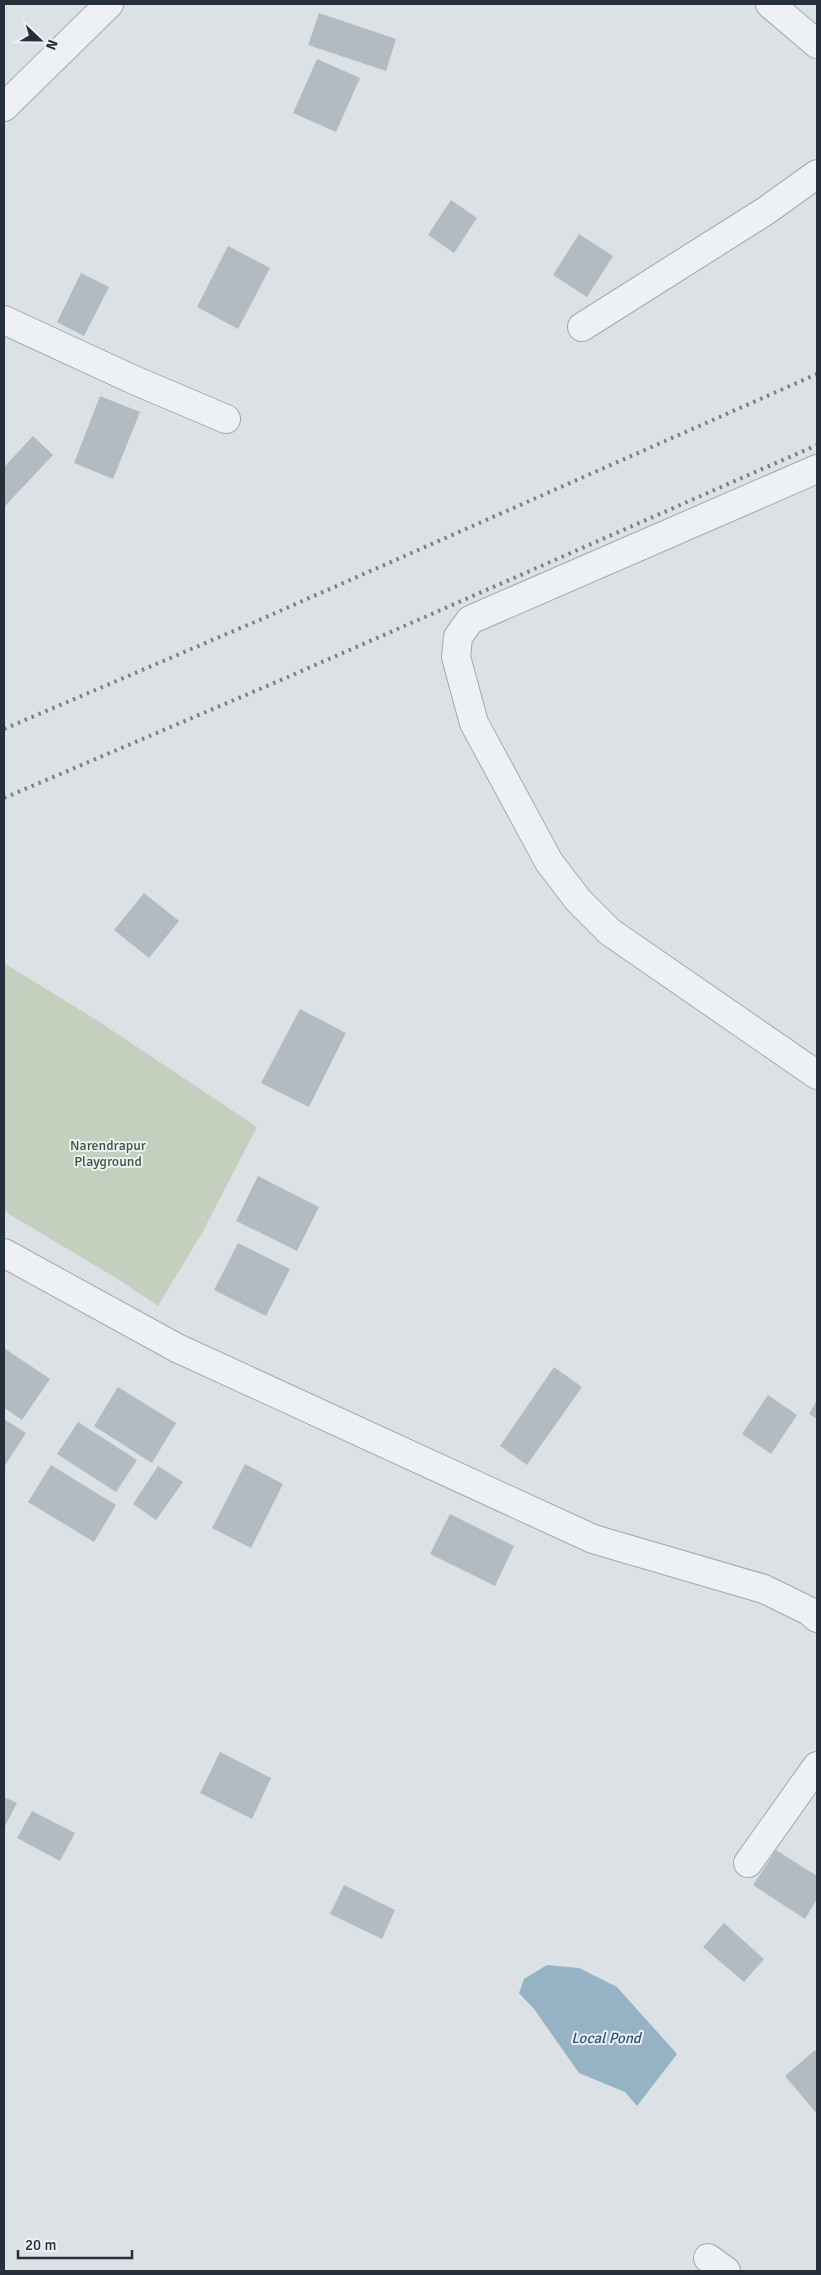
<svg xmlns="http://www.w3.org/2000/svg" width="821" height="2275" font-family="Signika,sans-serif">
	<style>
		.green { fill: #c4d0bd }
		.water { fill: #96b3c6 }
		.building { fill: #b3bbc2 }
		.lines { fill: none; stroke-linecap: round; stroke-linejoin: round }
		.minor-casing { stroke: #a2a8b0; stroke-width: 30 }
		.tertiary-casing { stroke: #a2a8b0; stroke-width: 30 }
		.minor { stroke: #eef1f4; stroke-width: 28 }
		.tertiary { stroke: #eef1f4; stroke-width: 28 }
		.rail { stroke: #75828f; stroke-width: 4; stroke-dasharray: 2.5 5; stroke-linecap: butt }
		.labels { text-anchor: middle; dominant-baseline: central; stroke-width: 4; stroke-linejoin: round; paint-order: stroke }
		.park-label { font-size: 14px; fill: #3e5733; stroke: #ebf0f4 }
		.water-label { font-size: 15px; font-style: italic; fill: #31546f; stroke: #ebf0f4 }
	</style>
	<rect width="100%" height="100%" fill="#dce1e6"/>
	<!-- green -->
	<path class="green" d="M4,963L98,1021L257,1127L202,1233L158,1306L116,1278L4,1211Z"/>
	<!-- water -->
	<path class="water" d="M547,1965L579,1968L617,1987L677,2054L637,2106L625,2092L579,2073L534,2009L519,1993L524,1979Z"/>
	<!-- building -->
	<g class="building">
		<path d="M319,13L396,39L386,71L308,45Z"/>
		<path d="M317,59L360,78L336,132L293,113Z"/>
		<path d="M451,200L477,218L454,253L428,235Z"/>
		<path d="M579,234L613,256L587,297L553,275Z"/>
		<path d="M228,246L270,268L238,329L197,307Z"/>
		<path d="M81,273L109,287L84,336L57,322Z"/>
		<path d="M100,396L140,412L113,479L74,463Z"/>
		<path d="M33,436L53,455L4,507V467Z"/>
		<path d="M144,893L179,921L149,958L114,930Z"/>
		<path d="M300,1009L346,1033L309,1107L261,1083Z"/>
		<path d="M258,1176L319,1207L297,1251L236,1221Z"/>
		<path d="M238,1243L290,1269L266,1316L214,1290Z"/>
		<path d="M4,1348L50,1379L22,1420L4,1408Z"/>
		<path d="M554,1367L582,1387L527,1465L500,1446Z"/>
		<path d="M118,1387L176,1423L152,1463L94,1426Z"/>
		<path d="M768,1395L797,1415L771,1454L742,1434Z"/>
		<path d="M817,1400V1419L809,1414Z"/>
		<path d="M4,1419L26,1433L4,1467Z"/>
		<path d="M78,1422L137,1460L116,1492L57,1454Z"/>
		<path d="M245,1464L283,1484L251,1548L212,1528Z"/>
		<path d="M51,1465L116,1505L94,1542L28,1502Z"/>
		<path d="M158,1466L183,1482L156,1520L133,1504Z"/>
		<path d="M450,1514L514,1546L495,1586L430,1554Z"/>
		<path d="M220,1752L271,1778L252,1819L200,1793Z"/>
		<path d="M4,1797L17,1803L4,1828Z"/>
		<path d="M32,1811L75,1833L60,1861L17,1838Z"/>
		<path d="M776,1850L817,1876V1899L805,1919L753,1885Z"/>
		<path d="M344,1885L395,1910L382,1939L330,1914Z"/>
		<path d="M724,1923L764,1959L744,1982L703,1947Z"/>
		<path d="M815,2050L817,2052V2114L785,2076Z"/>
	</g>
	<g class="lines">
		<defs>
			<g id="minor">
				<path d="M770,4L817,44"/>
				<path d="M4,320L134,380L226,419"/>
				<path d="M582,327L767,210L817,174"/>
				<path d="M817,469L470,620L458,637L456,657L474,723L549,862L578,900L610,932L817,1075"/>
				<path d="M4,1253L177,1348L593,1539L764,1589L809,1611L817,1618"/>
				<path d="M748,1863L817,1766"/>
				<path d="M708,2258L726,2271"/>
			</g>
			<path id="tertiary" d="M4,107L109,4"/>
		</defs>
		<!-- minor casing -->
		<use href="#minor" class="minor-casing"/>
		<!-- tertiary casing -->
		<use href="#tertiary" class="tertiary-casing"/>
		<!-- minor -->
		<use href="#minor" class="minor"/>
		<!-- tertiary -->
		<use href="#tertiary" class="tertiary"/>
		<!-- rail -->
		<g class="rail">
			<path d="M4,729L264,618L817,374"/>
			<path d="M4,798L288,677L817,445"/>
		</g>
	</g>
	<g class="labels">
		<!-- park labels -->
		<g class="park-label">
			<text x="108" y="1145">Narendrapur<tspan x="108" dy="16">Playground</tspan></text>
		</g>
		<!-- water labels -->
		<g class="water-label">
			<text x="606" y="2038">Local Pond</text>
		</g>
	</g>
	<!-- border -->
	<rect width="821" height="2275" fill="none" stroke="#26303c" stroke-width="10"/>
	<!-- north arrow -->
	<g transform="translate(40 40) rotate(112)" stroke="#ebf0f4" stroke-width="4" paint-order="stroke">
	<path d="M0-4L9 19L0 12L-9 19Z" fill="#26303c"/>
	<text y="-8" font-size="14" font-weight="bold" text-anchor="middle" fill="#26303c">N</text>
	</g>
	<!-- scale -->
	<path d="M18 2250v8h114v-8" fill="none" stroke="#26303c" stroke-width="2.5"/>
	<text x="25" y="2250" font-size="15" fill="#26303c" stroke="#ebf0f4" stroke-width="4" paint-order="stroke">20 m</text>
</svg>
